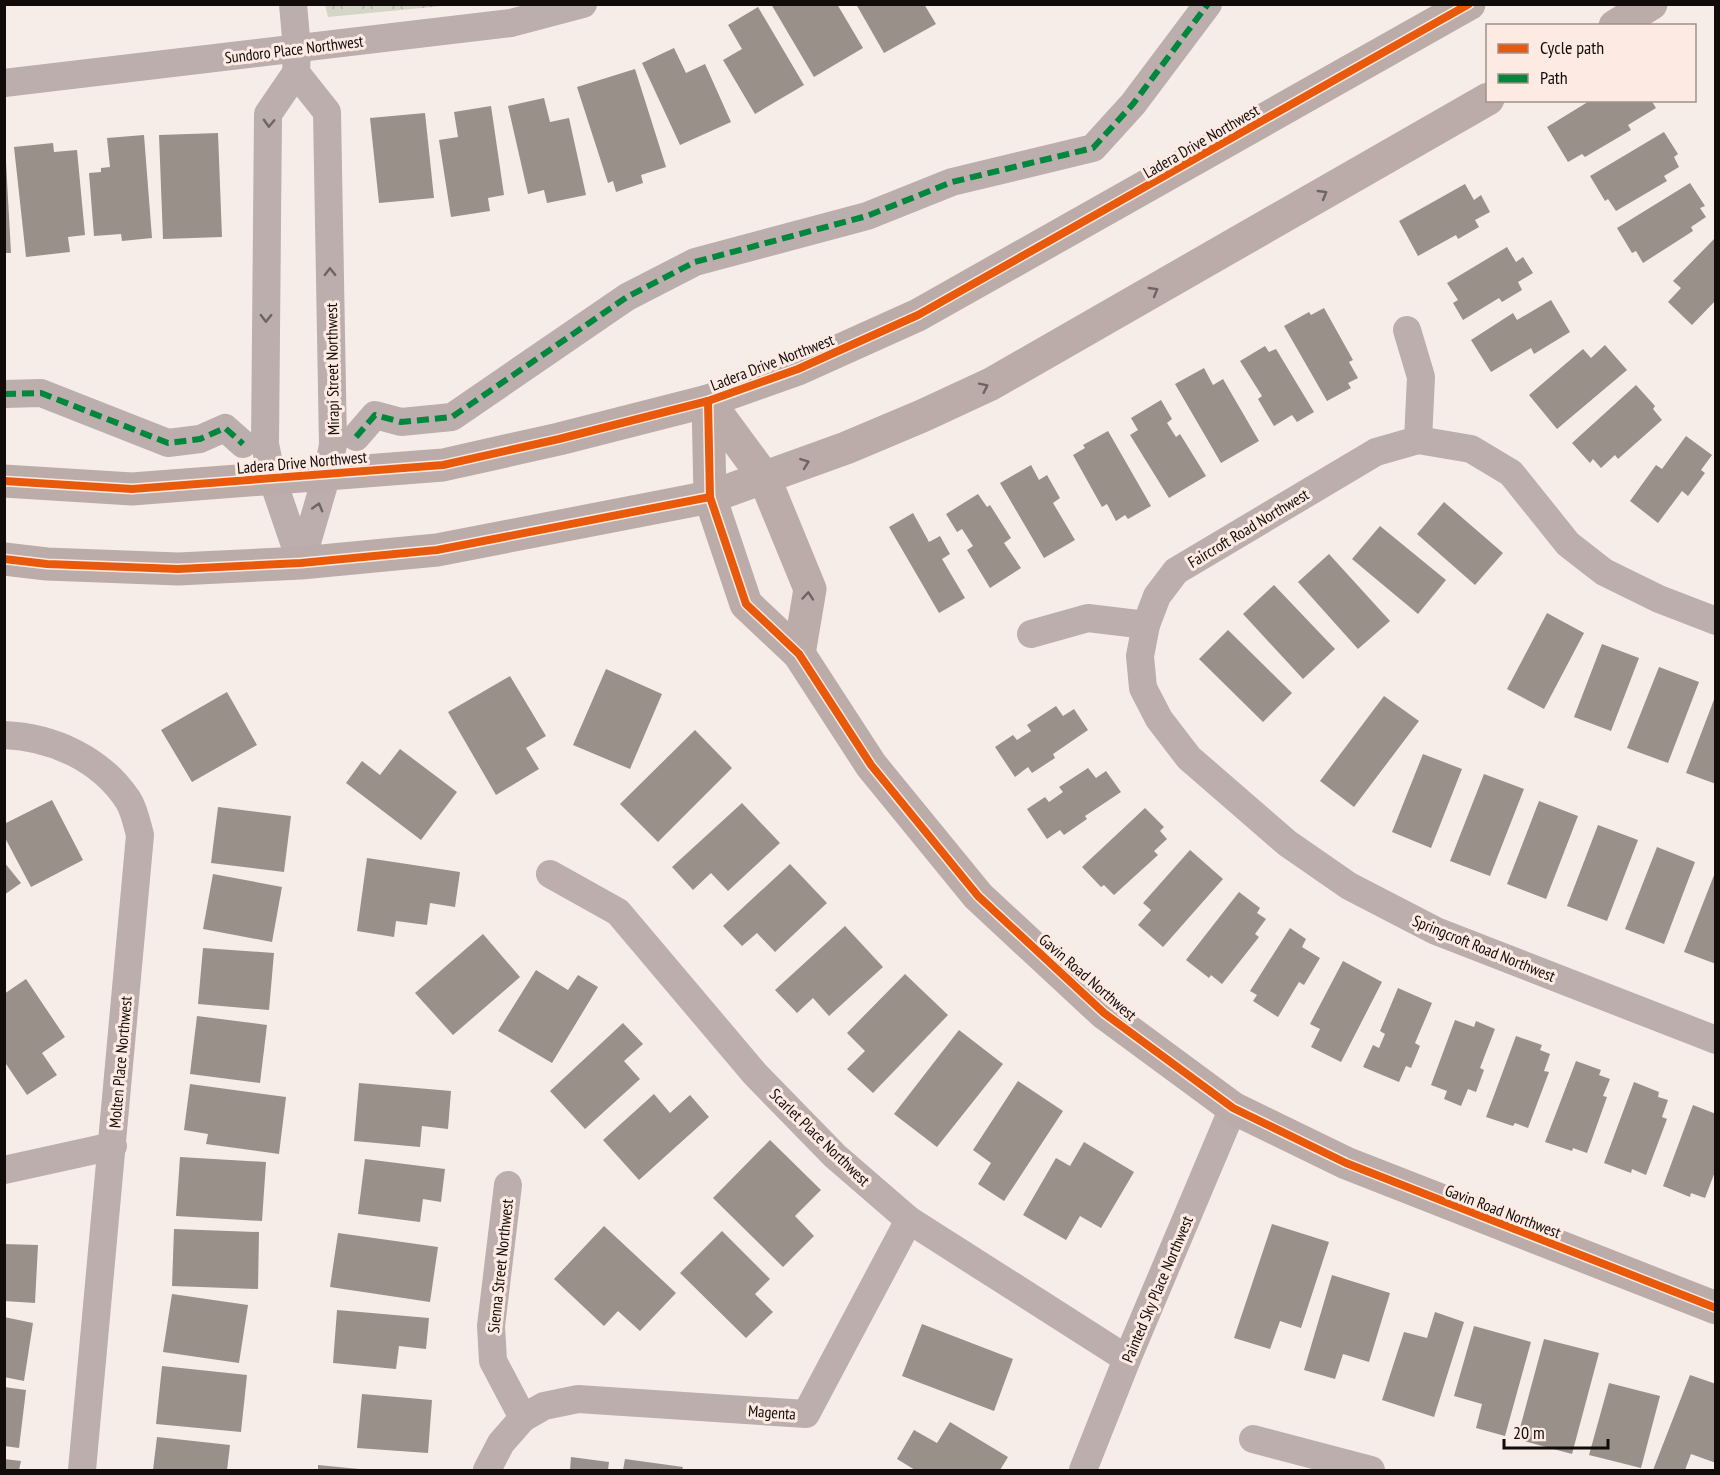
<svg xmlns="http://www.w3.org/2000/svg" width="1720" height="1475" font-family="'PT Sans Narrow',sans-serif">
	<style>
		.forest { fill: url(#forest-crowns) }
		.building { fill: #9a908a }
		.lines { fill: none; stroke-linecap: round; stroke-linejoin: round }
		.street { stroke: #bbaeac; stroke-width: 28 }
		.secondary { stroke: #bbaca9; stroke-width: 33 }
		.quiet { stroke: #00873e; stroke-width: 6; stroke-dasharray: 12 6; stroke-linecap: butt }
		.cycleway-casing { stroke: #fceae3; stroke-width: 11 }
		.cycleway { stroke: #e8590c; stroke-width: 8 }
		.oneway { stroke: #6e6563 }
		.oneway2 { stroke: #6e6461 }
		.labels { text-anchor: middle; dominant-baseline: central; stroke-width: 6; stroke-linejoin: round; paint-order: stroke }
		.street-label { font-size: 16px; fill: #110c09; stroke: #fceae3 }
	</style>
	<defs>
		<pattern id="forest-crowns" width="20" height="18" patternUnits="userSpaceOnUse" patternTransform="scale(1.5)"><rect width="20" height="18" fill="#d4d5c7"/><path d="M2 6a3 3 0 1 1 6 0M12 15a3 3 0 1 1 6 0" fill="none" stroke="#b5b6aa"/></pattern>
	</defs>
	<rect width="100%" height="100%" fill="#f6ede9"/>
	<!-- forest -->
	<path class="forest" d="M325,5V4L453,5L328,17Z"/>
	<!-- building -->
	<g class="building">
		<path d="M771,4H837L863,48L814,77Z"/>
		<path d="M856,4H924L936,24L884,53Z"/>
		<path d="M758,7L804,85L755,114L723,60L742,49L728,25Z"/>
		<path d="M674,48L686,73L705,64L731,122L680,145L642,63Z"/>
		<path d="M635,69L666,167L641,175L643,183L616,192L613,181L608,183L577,87Z"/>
		<path d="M544,98L550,122L569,118L586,195L547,203L544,190L528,194L508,106Z"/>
		<path d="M1591,100H1651L1656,108L1628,125L1631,130L1585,157L1582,154L1568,162L1547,127Z"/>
		<path d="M491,106L504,195L488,198L490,211L451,217L439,140L458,137L454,112Z"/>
		<path d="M425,113L434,198L379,203L370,118Z"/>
		<path d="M1664,132L1678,154L1674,157L1679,167L1664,176L1667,181L1616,211L1608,199L1605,201L1590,176Z"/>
		<path d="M218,133L222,237L163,239L159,135Z"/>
		<path d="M144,135L152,238L122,241L121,234L94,236L89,173L101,172V168L110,167L107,138Z"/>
		<path d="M53,143L54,152L77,150L85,235L68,237L70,252L26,257L14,147Z"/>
		<path d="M4,162H6L11,253H4Z"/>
		<path d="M1690,183L1705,206L1700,208L1706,217L1691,227L1693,231L1643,263L1636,251L1632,253L1617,228Z"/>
		<path d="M1465,184L1474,200L1481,195L1490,212L1475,220L1479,227L1458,239L1456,235L1418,256L1399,221Z"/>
		<path d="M1716,237V300L1692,325L1668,302L1681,288L1673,281Z"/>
		<path d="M1507,247L1516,262L1523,257L1533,273L1518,282L1522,290L1502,302L1499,298L1463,320L1453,303L1458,300L1447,283Z"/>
		<path d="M1551,300L1570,332L1534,354L1531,348L1491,372L1471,340L1513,313L1517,320Z"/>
		<path d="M1324,308L1353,360L1349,362L1358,378L1348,383L1351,388L1327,401L1284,326L1309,312L1311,315Z"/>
		<path d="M1605,345L1627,370L1557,429L1529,395L1583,349L1591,358Z"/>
		<path d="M1265,346L1269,352L1276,349L1314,412L1297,422L1292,415L1274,426L1258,399L1262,396L1240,361Z"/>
		<path d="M1204,368L1213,385L1223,379L1259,441L1221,463L1175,384Z"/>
		<path d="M1636,385L1655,406L1653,409L1662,420L1618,459L1615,455L1601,468L1593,459L1590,463L1572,443Z"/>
		<path d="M1161,400L1172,419L1167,423L1176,437L1180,434L1206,476L1169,498L1130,435L1138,430L1131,418Z"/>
		<path d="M1108,431L1151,506L1128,519L1125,515L1116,521L1107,504L1102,507L1073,455L1085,448L1083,445Z"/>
		<path d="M1686,436L1712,455L1701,470L1705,473L1688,496L1682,491L1658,523L1630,501L1656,465L1662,469Z"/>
		<path d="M1031,465L1039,480L1047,475L1060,498L1053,503L1075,540L1044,558L1000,483Z"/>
		<path d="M978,494L987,507L990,505L1011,538L1004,543L1021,568L990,588L967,550L973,546L962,529L957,532L946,514Z"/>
		<path d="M1444,502L1503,553L1475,585L1417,534Z"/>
		<path d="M913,513L929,542L940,536L950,554L942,559L965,598L939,613L889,527Z"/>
		<path d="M1380,526L1446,580L1418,614L1352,559Z"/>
		<path d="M1329,554L1390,621L1358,649L1298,582Z"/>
		<path d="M1274,585L1335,649L1303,679L1243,614Z"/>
		<path d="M1547,613L1584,633L1544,709L1507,689Z"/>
		<path d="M1228,630L1292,693L1263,722L1199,659Z"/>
		<path d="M1602,644L1639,658L1611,731L1574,717Z"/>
		<path d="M1659,667L1699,682L1668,763L1627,748Z"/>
		<path d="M606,669L662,694L630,769L573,745Z"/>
		<path d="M510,676L546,736L526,748L539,769L496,795L448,712Z"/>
		<path d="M227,692L257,745L192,782L161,730Z"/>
		<path d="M1384,696L1419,721L1354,807L1320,781Z"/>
		<path d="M1715,697H1716V784L1686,773Z"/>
		<path d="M1056,706L1063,716L1074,709L1088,730L1053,754L1055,758L1032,773L1028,767L1015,777L995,747L1013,735L1017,740L1031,731L1027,725Z"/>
		<path d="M695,730L732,768L658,842L620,804Z"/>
		<path d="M400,749L457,792L421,840L346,783L362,761L380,775Z"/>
		<path d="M1423,754L1462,769L1431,848L1392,832Z"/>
		<path d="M1088,768L1096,778L1106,771L1121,792L1085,816L1087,819L1064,835L1060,830L1047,839L1027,809L1045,797L1049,802L1063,792L1059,787Z"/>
		<path d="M1484,774L1524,789L1490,876L1450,861Z"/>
		<path d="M52,800L83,860L31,887L4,836V824Z"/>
		<path d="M1539,801L1578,816L1546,899L1507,884Z"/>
		<path d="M742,803L780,843L728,891L711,873L693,890L672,867Z"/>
		<path d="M218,807L291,816L284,872L211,863Z"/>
		<path d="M1145,808L1164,827L1160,831L1167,839L1154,851L1158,855L1114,895L1104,885L1101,887L1082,867Z"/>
		<path d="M1598,825L1638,840L1607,921L1567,906Z"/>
		<path d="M1657,847L1695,862L1664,944L1625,929Z"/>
		<path d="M1190,850L1223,879L1163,947L1138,925L1151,910L1143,903Z"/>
		<path d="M367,858L460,872L455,907L430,903L427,925L396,921L394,937L357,931Z"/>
		<path d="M4,862L21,883L4,895Z"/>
		<path d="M790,864L827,903L775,952L757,933L742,946L723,926Z"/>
		<path d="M1716,870V964L1684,952Z"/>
		<path d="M213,874L282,887L272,942L203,929Z"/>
		<path d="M1239,892L1260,908L1257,913L1266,919L1255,934L1259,937L1222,984L1211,975L1209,978L1186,960Z"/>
		<path d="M845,926L883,967L829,1016L813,998L797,1013L775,990Z"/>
		<path d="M1290,928L1306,939L1302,947L1320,958L1304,985L1299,982L1278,1017L1253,1001L1257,995L1250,991Z"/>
		<path d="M483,934L520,977L453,1035L415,993Z"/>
		<path d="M203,948L274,953L269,1010L198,1004Z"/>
		<path d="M1343,961L1382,982L1341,1062L1311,1047L1320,1029L1310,1024Z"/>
		<path d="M536,970L568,990L578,975L598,987L552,1063L498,1031Z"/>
		<path d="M905,974L948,1015L873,1093L847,1069L865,1051L847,1033Z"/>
		<path d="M26,979L65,1037L42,1053L57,1075L27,1095L4,1061V994Z"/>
		<path d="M1398,988L1432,1003L1415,1043L1420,1046L1411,1068L1406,1066L1399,1082L1363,1067L1373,1045L1379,1048L1385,1034L1380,1031Z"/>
		<path d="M197,1016L267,1025L260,1083L190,1074Z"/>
		<path d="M1455,1020L1474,1027L1476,1021L1495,1029L1480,1068L1484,1070L1476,1092L1468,1089L1461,1106L1444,1099L1447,1091L1431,1085Z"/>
		<path d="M623,1023L643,1044L624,1061L640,1079L585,1129L550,1091Z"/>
		<path d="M959,1030L1003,1064L937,1147L894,1114Z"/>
		<path d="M1516,1036L1542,1045L1540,1050L1550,1054L1544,1071L1549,1072L1528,1128L1515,1123L1513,1126L1486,1117Z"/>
		<path d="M1576,1061L1601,1070L1599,1075L1610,1079L1603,1096L1607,1097L1587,1153L1573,1148L1572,1151L1545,1142Z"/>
		<path d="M1018,1081L1063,1111L1004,1201L978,1184L991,1163L973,1150Z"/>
		<path d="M1634,1082L1659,1092L1658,1097L1668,1100L1662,1117L1667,1119L1646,1175L1632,1169L1631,1173L1604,1163Z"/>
		<path d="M359,1083L451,1091L448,1129L422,1126L420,1147L354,1141Z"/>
		<path d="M190,1084L286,1097L279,1154L206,1144L208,1134L184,1130Z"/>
		<path d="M654,1094L670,1113L690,1095L709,1117L639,1180L603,1140Z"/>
		<path d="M1693,1105L1716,1114V1169L1705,1198L1691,1193L1690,1197L1663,1186Z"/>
		<path d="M770,1140L821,1190L795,1216L814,1236L783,1267L713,1198Z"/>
		<path d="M1084,1142L1134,1172L1101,1228L1080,1216L1066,1240L1023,1215L1056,1158L1070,1166Z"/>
		<path d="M180,1157L266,1162L262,1221L176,1216Z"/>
		<path d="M365,1159L445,1169L441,1202L423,1199L420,1222L358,1214Z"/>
		<path d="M1272,1224L1329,1242L1301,1328L1280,1321L1270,1349L1234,1338Z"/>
		<path d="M604,1226L676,1293L640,1331L618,1311L604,1326L554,1279Z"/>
		<path d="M174,1229L259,1232L258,1289L172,1286Z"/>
		<path d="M722,1231L770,1279L755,1294L773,1312L746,1338L680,1273Z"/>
		<path d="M338,1233L438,1247L430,1302L330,1287Z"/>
		<path d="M4,1244L38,1245L35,1303L4,1301Z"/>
		<path d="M1332,1275L1390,1293L1369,1362L1343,1354L1335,1379L1304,1370Z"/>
		<path d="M172,1294L248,1305L239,1363L163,1352Z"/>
		<path d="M337,1310L429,1318L426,1349L399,1346L396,1369L333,1363Z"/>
		<path d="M1435,1312L1464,1322L1434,1417L1382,1400L1404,1332L1427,1338Z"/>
		<path d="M4,1317L33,1323L24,1381L4,1377Z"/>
		<path d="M922,1324L1013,1359L994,1411L902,1376Z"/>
		<path d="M1474,1326L1531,1342L1505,1436L1476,1428L1482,1404L1454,1396Z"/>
		<path d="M1544,1339L1599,1353L1572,1454L1517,1439Z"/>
		<path d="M162,1366L247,1375L241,1432L156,1424Z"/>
		<path d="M1690,1375L1716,1384V1463L1691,1454L1685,1470H1653Z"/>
		<path d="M1609,1383L1660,1396L1641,1468L1589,1455Z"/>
		<path d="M4,1387L26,1390L19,1448L4,1446Z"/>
		<path d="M362,1394L432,1400L428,1453L357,1448Z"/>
		<path d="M950,1422L1008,1457L1000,1470H915L897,1459L914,1430L937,1443Z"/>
		<path d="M157,1437L230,1445L227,1470H153Z"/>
		<path d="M571,1457L609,1462L608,1470H570Z"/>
		<path d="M4,1459L21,1461L19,1470H4Z"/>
		<path d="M625,1459L683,1467L682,1470H623Z"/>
		<path d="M318,1465L359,1469V1470H318Z"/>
	</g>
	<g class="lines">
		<!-- street -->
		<g class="street">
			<path d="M293,4L297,49L296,73L268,114L265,444L272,478L301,563"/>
			<path d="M296,73L327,112L333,445L327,474L301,563"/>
			<path d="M4,83L511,23L583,4"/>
			<path d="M1407,330L1421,377L1418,440"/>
			<path d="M4,394L41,393L168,443L200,439L225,428L243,444"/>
			<path d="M356,437L375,415L401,422L452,417L627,297L695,262L867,216L952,182L1093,148L1133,104L1208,4"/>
			<path d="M1146,625L1140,656L1143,688L1159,719L1189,758L1287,843L1349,886L1436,931L1716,1040"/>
			<path d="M1031,634L1088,618L1146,625L1157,596L1176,571L1376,452L1418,440L1471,449L1511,473L1568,544L1604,572L1659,599L1716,621"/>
			<path d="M4,735C53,737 101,759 128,800C134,809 137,824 140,835L82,1470"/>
			<path d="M550,874L618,912L755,1074L835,1156L909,1220L1127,1359"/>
			<path d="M4,1170L113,1146"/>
			<path d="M523,1418L544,1406L578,1399L806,1414L909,1220"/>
			<path d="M1253,1439L1371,1470"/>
			<path d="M487,1470L501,1443L523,1418L493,1361L491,1326L508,1185"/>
			<path d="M1083,1470L1127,1359L1233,1108"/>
		</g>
		<!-- secondary -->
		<g class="secondary">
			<path d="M1615,26L1651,4"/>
			<path d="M708,401L710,497L746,604L799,654L871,765L978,896L1104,1013L1233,1108L1346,1163L1716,1308"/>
			<path d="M708,401L764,477L810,589L799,654"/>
			<path d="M4,481L132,489L443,465L559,439L708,401L798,369L918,315L1469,4"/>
			<path d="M4,559L47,564L178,569L301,563L437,550L710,497L846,448L922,416L991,384L1488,99"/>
		</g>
		<!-- quiet -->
		<g class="quiet">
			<path d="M4,394L41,393L168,443L200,439L225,428L243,444"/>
			<path d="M356,437L375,415L401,422L452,417L627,297L695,262L867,216L952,182L1093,148L1133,104L1208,4"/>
		</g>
		<defs>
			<g id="cycleway">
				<path d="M708,401L710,497L746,604L799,654L871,765L978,896L1104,1013L1233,1108L1346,1163L1716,1308"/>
				<path d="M4,481L132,489L443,465L559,439L708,401L798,369L918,315L1469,4"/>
				<path d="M4,559L47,564L178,569L301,563L437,550L710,497"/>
			</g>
		</defs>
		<!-- cycleway casing -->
		<use href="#cycleway" class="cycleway-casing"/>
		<!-- cycleway -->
		<use href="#cycleway" class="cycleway"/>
	</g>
	<!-- one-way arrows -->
	<defs><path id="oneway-chevron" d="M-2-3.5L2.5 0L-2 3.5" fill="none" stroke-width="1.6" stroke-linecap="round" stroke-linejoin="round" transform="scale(1.5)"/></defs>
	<g class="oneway">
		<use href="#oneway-chevron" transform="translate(269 123) rotate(92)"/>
		<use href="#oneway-chevron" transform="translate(330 272) rotate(-91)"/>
		<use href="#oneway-chevron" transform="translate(266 318) rotate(91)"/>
		<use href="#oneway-chevron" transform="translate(318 507) rotate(-74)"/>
	</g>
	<g class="oneway2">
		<use href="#oneway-chevron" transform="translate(1323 194) rotate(-30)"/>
		<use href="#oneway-chevron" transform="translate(1154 291) rotate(-30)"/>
		<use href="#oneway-chevron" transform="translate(984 387) rotate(-26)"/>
		<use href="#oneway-chevron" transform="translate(805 463) rotate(-20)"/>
		<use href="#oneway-chevron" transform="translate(808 596) rotate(-85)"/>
	</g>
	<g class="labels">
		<!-- street labels -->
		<g class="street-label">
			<text transform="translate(294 49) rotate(-7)">Sundoro Place Northwest</text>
			<text transform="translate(1201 141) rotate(-30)">Ladera Drive Northwest</text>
			<text transform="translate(772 362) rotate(-21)">Ladera Drive Northwest</text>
			<text transform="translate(332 369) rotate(-91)">Mirapi Street Northwest</text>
			<text transform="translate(302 462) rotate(-5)">Ladera Drive Northwest</text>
			<text transform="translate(1248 528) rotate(-31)">Faircroft Road Northwest</text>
			<text transform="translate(1484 948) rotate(22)">Springcroft Road Northwest</text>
			<text transform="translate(1088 977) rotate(41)">Gavin Road Northwest</text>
			<text transform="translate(120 1062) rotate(-85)">Molten Place Northwest</text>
			<text transform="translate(820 1137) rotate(44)">Scarlet Place Northwest</text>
			<text transform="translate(1503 1211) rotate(21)">Gavin Road Northwest</text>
			<text transform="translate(500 1266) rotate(-84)">Sienna Street Northwest</text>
			<text transform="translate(1157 1289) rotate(-67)">Painted Sky Place Northwest</text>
			<text transform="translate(772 1412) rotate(4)">Magenta</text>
		</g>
	</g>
	<!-- border -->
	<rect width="1720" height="1475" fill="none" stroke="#110c09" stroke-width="12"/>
	<!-- legend -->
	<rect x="1486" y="24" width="210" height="78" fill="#fceae3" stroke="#9e918c" stroke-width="1.5"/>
	<rect x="1498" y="44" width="30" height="9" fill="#e8590c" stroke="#9e918c" stroke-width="1.5"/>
	<text x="1540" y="54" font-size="18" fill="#110c09">Cycle path</text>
	<rect x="1498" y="74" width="30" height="9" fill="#00873e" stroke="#9e918c" stroke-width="1.5"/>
	<text x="1540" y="84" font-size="18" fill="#110c09">Path</text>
	<!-- scale -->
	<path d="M1504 1439v9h104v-9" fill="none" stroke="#110c09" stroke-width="3"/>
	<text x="1513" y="1439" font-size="18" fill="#110c09" stroke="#fceae3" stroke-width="4.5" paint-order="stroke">20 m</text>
</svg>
